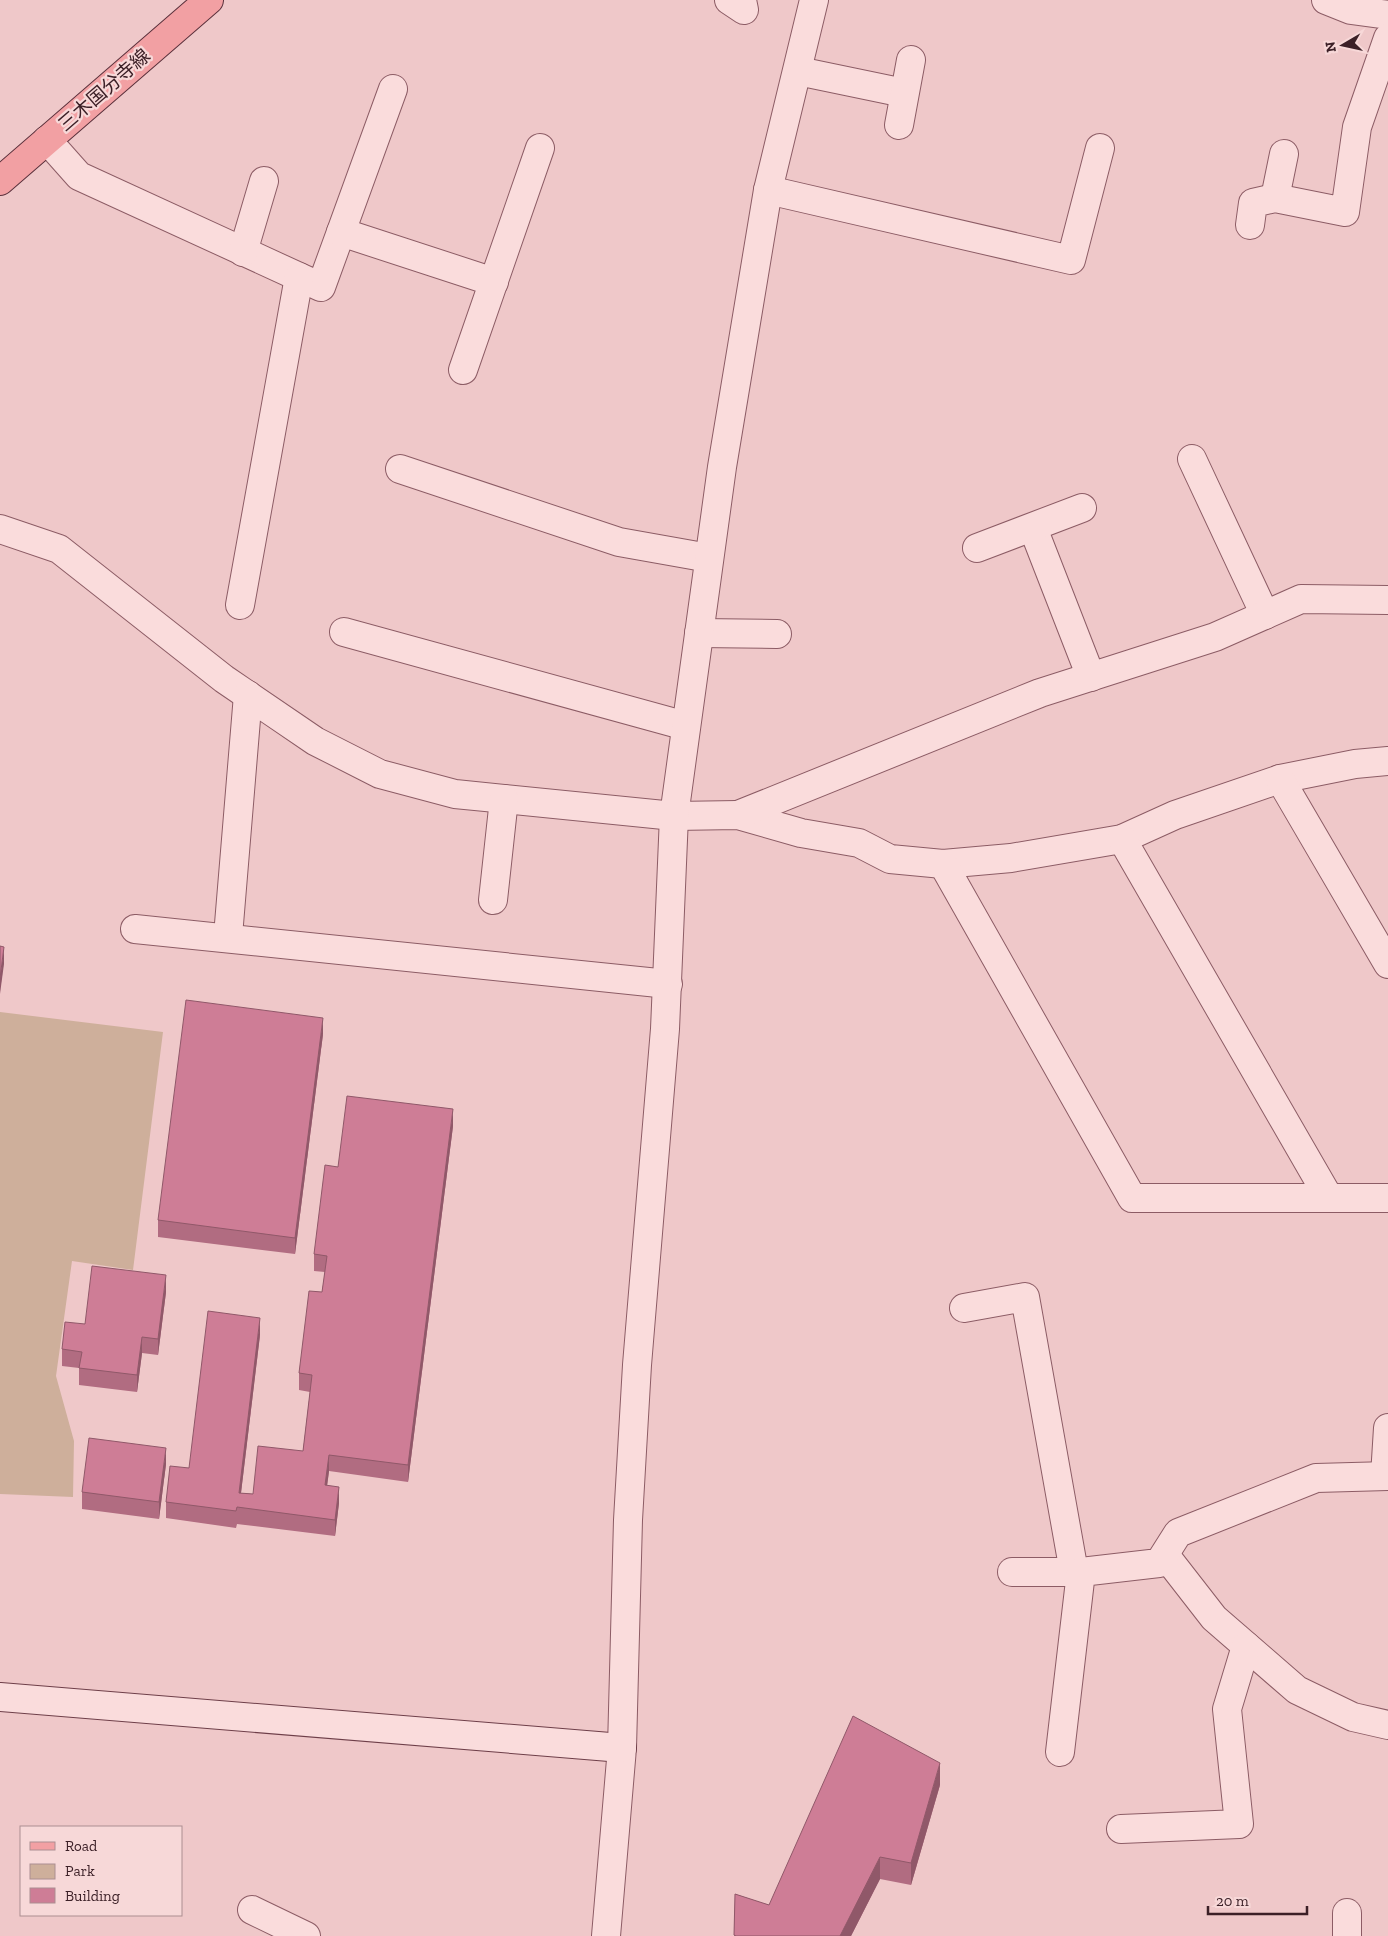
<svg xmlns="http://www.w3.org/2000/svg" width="1388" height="1936" font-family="'Zilla Slab','Noto Sans JP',serif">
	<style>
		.green { fill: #ceaf9b }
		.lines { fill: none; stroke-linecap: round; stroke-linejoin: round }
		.street-casing { stroke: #8c5c65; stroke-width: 30 }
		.secondary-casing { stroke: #6e3f49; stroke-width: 30 }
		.primary-casing { stroke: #5a303b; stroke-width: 30 }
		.street { stroke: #fadcdc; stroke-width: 28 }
		.secondary { stroke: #fadcdc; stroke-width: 28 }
		.primary { stroke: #f2a0a3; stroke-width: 28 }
		.wall { fill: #b16c81 }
		.shaded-wall { fill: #905869 }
		.building { fill: #ce7d96; stroke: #905869 }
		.labels { text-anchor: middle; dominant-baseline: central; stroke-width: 4.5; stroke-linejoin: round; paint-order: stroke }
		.street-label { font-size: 19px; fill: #3c2027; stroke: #f7d8d8 }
	</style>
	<rect width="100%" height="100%" fill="#efc8c9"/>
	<!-- green -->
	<path class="green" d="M0,1012L163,1032L133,1270L72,1261L56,1376L74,1441L73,1497L0,1494Z"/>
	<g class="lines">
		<defs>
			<g id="street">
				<path d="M729,0L744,10L742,0"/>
				<path d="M1326,0L1351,10L1388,15"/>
				<path d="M798,71L904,93"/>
				<path d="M899,125L911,60"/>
				<path d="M47,140L79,176L321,287L393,89"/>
				<path d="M768,190L1071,260L1100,148"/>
				<path d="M1275,198L1284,154"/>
				<path d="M1250,225L1253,203L1275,198L1345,212L1357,127L1388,38"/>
				<path d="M341,232L494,282"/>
				<path d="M243,252L264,181"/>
				<path d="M463,370L540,148"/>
				<path d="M1192,459L1265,615"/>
				<path d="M400,469L619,542L709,558"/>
				<path d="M1033,528L1091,677"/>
				<path d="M0,529L59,549L224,679L315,741L380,774L455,794L674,816L738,815L801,833L859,843L890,859L943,864L1011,858L1122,839L1175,815L1280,779L1355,764L1388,761"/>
				<path d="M977,548L1082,508"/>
				<path d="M240,605L299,277"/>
				<path d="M344,632L686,726"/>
				<path d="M699,633L777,634"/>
				<path d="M1280,779L1388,964"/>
				<path d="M738,815L1040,693L1215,637L1301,599L1388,600"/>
				<path d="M1122,839L1329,1198"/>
				<path d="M943,864L1132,1198H1388"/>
				<path d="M493,900L504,799"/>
				<path d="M229,924L248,695"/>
				<path d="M135,929L668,984"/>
				<path d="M964,1308L1025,1297L1074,1572"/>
				<path d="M1385,1476L1388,1428"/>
				<path d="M1165,1555L1214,1618L1297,1690L1353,1717L1388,1725"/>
				<path d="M1012,1572H1081"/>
				<path d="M1060,1752L1081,1572L1159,1563L1178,1533L1316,1478L1388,1476"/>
				<path d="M1121,1829L1239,1824L1227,1709L1246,1646"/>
				<path d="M252,1910L306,1936"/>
				<path d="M606,1936L622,1748L628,1520L637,1365L665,1029L674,816L722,467L768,190L814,0"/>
				<path d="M1347,1936V1913"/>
			</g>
			<path id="secondary" d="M0,1697L622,1748"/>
			<path id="primary" d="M0,181L209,0"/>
		</defs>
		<!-- street casing -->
		<use href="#street" class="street-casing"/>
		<!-- secondary casing -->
		<use href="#secondary" class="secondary-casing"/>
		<!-- primary casing -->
		<use href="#primary" class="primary-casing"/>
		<!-- street -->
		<use href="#street" class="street"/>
		<!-- secondary -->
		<use href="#secondary" class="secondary"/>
		<!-- primary -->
		<use href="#primary" class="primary"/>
	</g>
	<!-- wall -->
	<g class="wall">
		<path d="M323,1034L295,1254L158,1237V1220Z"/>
		<path d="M453,1126L408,1482L329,1471L327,1485L339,1503L335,1536L237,1524L236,1528L166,1518V1502L189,1468L260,1335L241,1493L253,1494L303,1451L310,1392L299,1390V1373L322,1292L325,1272L314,1271V1254L338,1167Z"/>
		<path d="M166,1292L158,1355L142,1353L137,1392L79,1385V1368L62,1366V1349L85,1324Z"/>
		<path d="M166,1464L159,1519L82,1509V1492Z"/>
		<path d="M940,1785L911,1885L880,1879L851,1936H734L735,1894L769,1905Z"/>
	</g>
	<!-- shaded-wall -->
	<g class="shaded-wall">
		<path d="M4,947V964L0,994V978Z"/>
		<path d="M323,1018V1034L295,1254V1238Z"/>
		<path d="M453,1109V1126L408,1482V1465Z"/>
		<path d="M166,1275V1292L158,1355V1339Z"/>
		<path d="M260,1318V1335L239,1509V1493Z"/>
		<path d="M142,1337V1353L137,1392V1375Z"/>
		<path d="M166,1448V1464L159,1519V1502Z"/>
		<path d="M329,1455V1471L325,1502V1485Z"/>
		<path d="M339,1487V1503L335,1536V1520Z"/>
		<path d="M940,1763V1785L911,1885V1863Z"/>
		<path d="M880,1857V1879L851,1936H840Z"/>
	</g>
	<!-- building -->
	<g class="building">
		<path d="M0,946L4,947L0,978Z"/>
		<path d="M186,1000L323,1018L295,1238L158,1220Z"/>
		<path d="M347,1096L453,1109L408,1465L329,1455L325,1485L339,1487L335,1520L237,1507L236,1511L166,1502L170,1466L189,1468L208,1311L260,1318L239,1493L253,1494L258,1446L303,1451L312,1375L299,1373L309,1291L322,1292L327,1256L314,1254L325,1165L338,1167Z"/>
		<path d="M92,1266L166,1275L158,1339L142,1337L137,1375L79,1368L82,1352L62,1349L65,1322L85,1324Z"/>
		<path d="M89,1438L166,1448L159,1502L82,1492Z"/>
		<path d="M853,1716L940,1763L911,1863L880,1857L840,1936H736L734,1935L735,1894L769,1905Z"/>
	</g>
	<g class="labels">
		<!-- street labels -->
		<g class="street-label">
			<text transform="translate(104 90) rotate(-41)">三木国分寺線</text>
		</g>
	</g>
	<!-- legend -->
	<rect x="20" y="1826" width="162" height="90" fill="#f7d8d8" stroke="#ac8e91"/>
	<rect x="30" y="1842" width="25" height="8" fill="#f2a0a3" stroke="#ac8e91"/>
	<text x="65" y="1851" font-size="15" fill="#3c2027">Road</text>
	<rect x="30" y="1864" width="25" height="15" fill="#ceaf9b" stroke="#ac8e91"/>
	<text x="65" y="1876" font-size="15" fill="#3c2027">Park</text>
	<rect x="30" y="1888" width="25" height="15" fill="#ce7d96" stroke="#ac8e91"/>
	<text x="65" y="1901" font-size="15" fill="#3c2027">Building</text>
	<!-- north arrow -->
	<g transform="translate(1343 45) rotate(261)" stroke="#f7d8d8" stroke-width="4" paint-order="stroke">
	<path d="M0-4L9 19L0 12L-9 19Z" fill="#3c2027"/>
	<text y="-8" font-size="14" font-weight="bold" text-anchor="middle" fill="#3c2027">N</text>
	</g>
	<!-- scale -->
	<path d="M1208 1906v8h99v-8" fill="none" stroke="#3c2027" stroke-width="2.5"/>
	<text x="1216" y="1906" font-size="15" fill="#3c2027" stroke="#f7d8d8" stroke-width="4" paint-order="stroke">20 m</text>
</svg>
